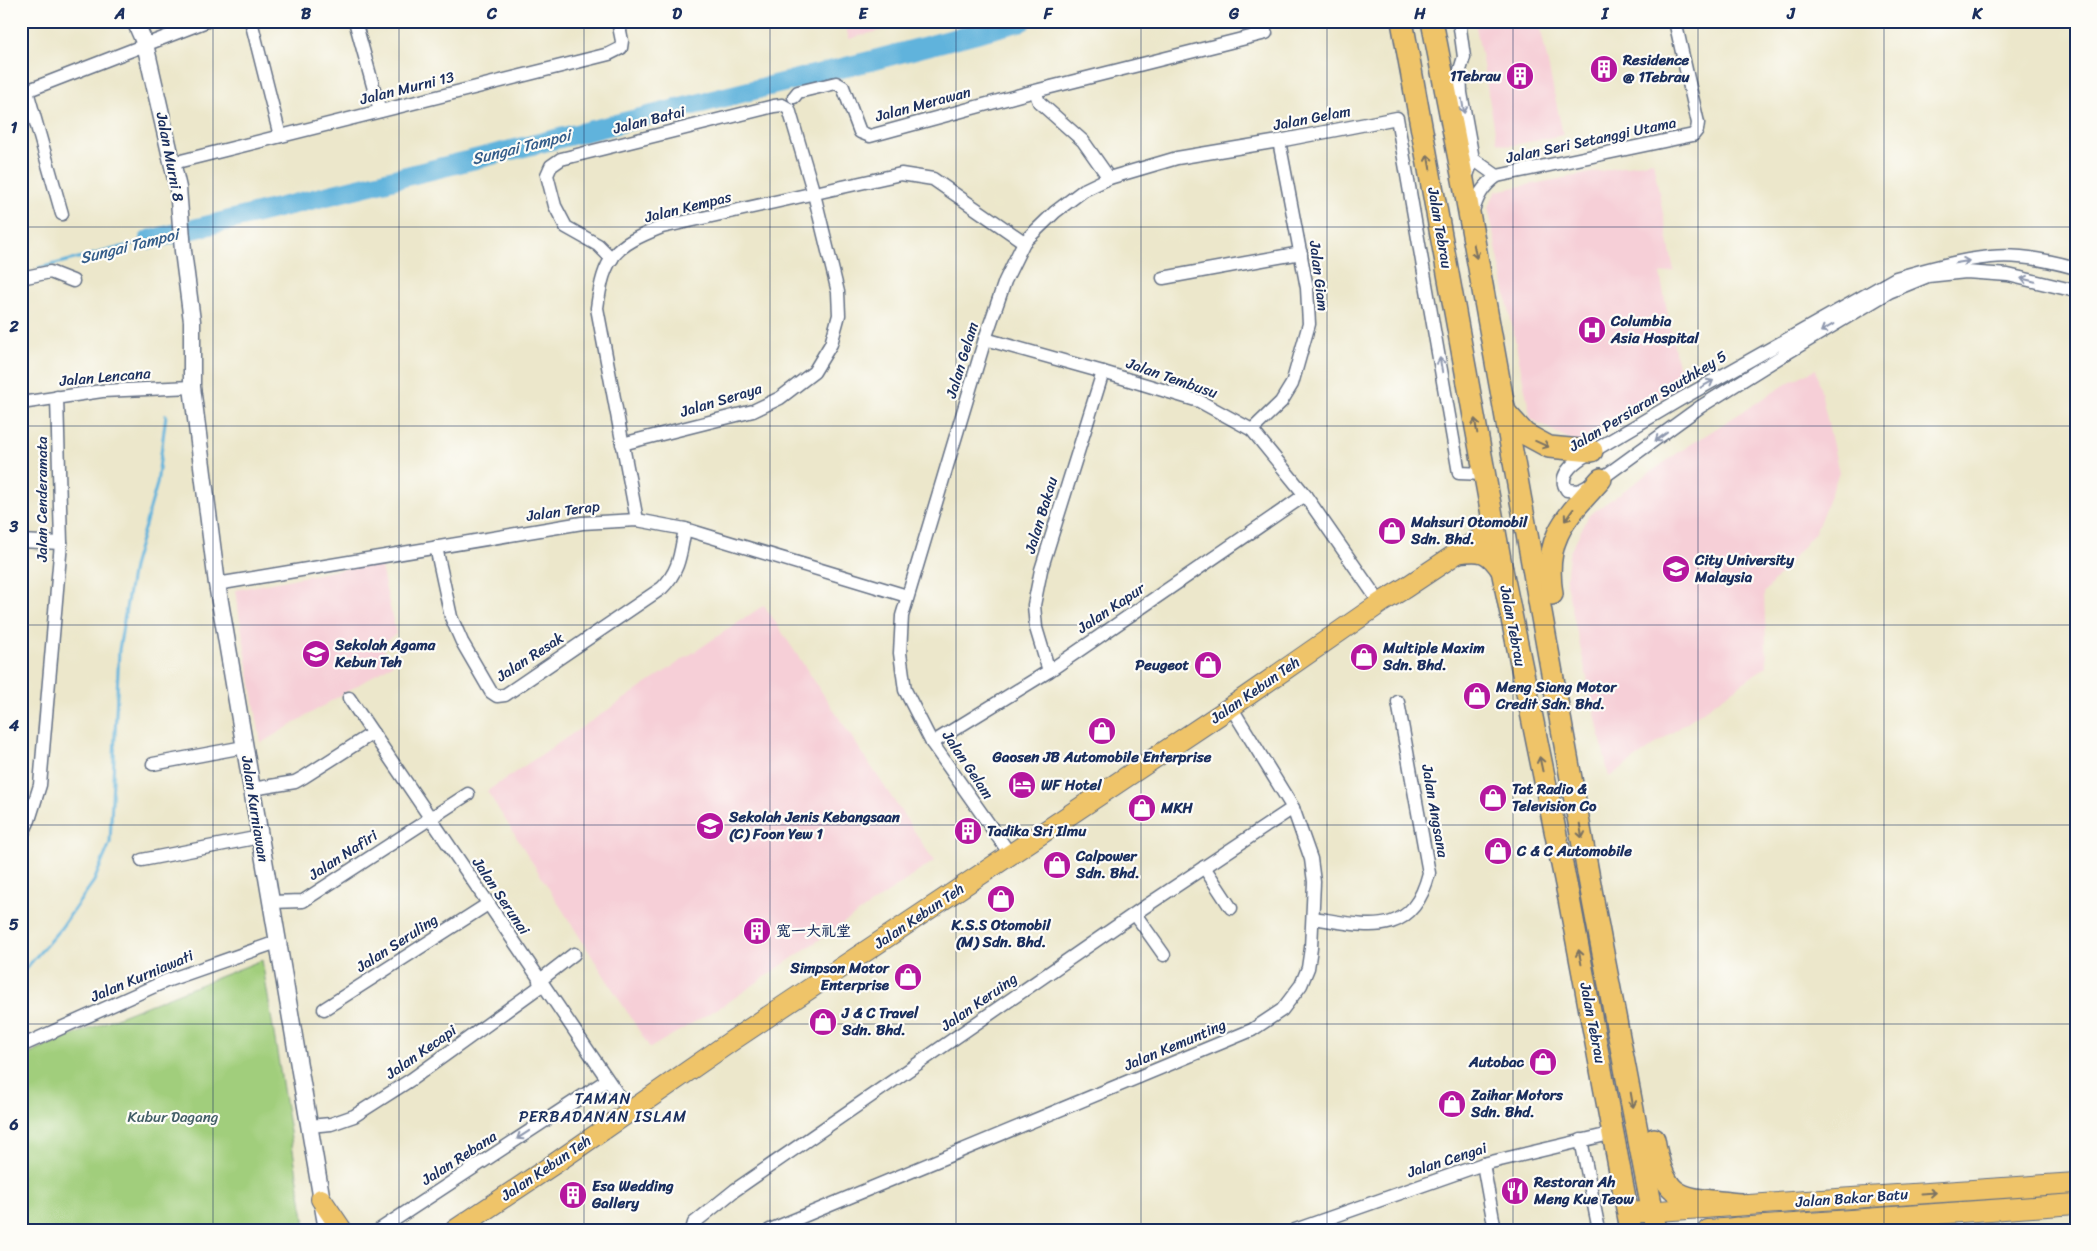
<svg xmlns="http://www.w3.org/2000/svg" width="2097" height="1251" font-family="Sriracha,'LXGW WenKai TC',sans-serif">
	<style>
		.built { fill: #f6cfd7 }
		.green { fill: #a1ce7c; stroke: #5e7e6d }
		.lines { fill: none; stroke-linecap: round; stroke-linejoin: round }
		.stream { stroke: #61b3dc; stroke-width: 3 }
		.river { stroke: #61b3dc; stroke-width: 20 }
		.minor-casing { stroke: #646f84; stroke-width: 15 }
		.tertiary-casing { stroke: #646f84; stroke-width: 19 }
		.primary-casing { stroke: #646f84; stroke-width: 22 }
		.trunk-casing { stroke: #646f84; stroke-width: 24 }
		.minor { stroke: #fff; stroke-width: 12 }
		.tertiary { stroke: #fff; stroke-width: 16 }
		.primary { stroke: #efc469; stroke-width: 20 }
		.trunk { stroke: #efc469; stroke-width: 21 }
		.oneway { stroke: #8d97ae }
		.oneway2 { stroke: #7a7263 }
		.grid { fill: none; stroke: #1b2f5e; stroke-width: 1; stroke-opacity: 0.55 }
		.labels { text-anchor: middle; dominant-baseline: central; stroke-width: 4.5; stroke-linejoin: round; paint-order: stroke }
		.poi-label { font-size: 15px; font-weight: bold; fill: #1b2f5e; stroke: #fdfcf7; text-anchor: start }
		.street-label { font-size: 15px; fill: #1b2f5e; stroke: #fdfcf7 }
		.park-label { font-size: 15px; fill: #435f67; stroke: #fdfcf7 }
		.water-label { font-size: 16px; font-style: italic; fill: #345d8a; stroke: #fdfcf7 }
		.neighbourhood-label { font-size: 16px; letter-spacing: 1px; fill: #1b2f5e; stroke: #fdfcf7 }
		.neatline { fill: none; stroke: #1b2f5e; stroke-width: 2 }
		.grid-label { font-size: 16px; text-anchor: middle; font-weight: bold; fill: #1b2f5e }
	</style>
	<rect width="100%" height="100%" fill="#fdfcf7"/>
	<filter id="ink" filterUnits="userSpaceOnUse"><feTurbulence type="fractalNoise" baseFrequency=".02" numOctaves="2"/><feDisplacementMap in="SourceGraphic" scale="10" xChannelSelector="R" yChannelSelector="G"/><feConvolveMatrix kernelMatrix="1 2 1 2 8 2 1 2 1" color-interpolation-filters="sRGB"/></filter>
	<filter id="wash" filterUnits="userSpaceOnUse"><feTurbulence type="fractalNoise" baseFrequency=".0096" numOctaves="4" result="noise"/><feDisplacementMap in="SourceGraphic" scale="20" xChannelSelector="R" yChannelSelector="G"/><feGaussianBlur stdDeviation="1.12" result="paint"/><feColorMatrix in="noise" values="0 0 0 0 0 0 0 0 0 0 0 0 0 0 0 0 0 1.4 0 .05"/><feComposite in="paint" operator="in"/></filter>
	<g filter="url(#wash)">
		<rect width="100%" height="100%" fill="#ece7cb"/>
		<!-- built -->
		<g class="built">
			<path d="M844,21H915L849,39Z"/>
			<path d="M1475,21H1539L1563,135L1509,146L1497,142Z"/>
			<path d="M1653,161L1674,271L1660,274L1682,387L1588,440L1576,443L1531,419L1488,207L1496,191Z"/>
			<path d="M1816,369L1839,473L1816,531L1764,593L1767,666L1609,777L1566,583L1569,554L1589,515L1682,450L1791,381Z"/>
			<path d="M380,562L396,634L381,644L393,664L261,743L235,590Z"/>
			<path d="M764,605L934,861L727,1003L650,1048L487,791Z"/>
		</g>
		<!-- green -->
		<path class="green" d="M262,960L306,1230H21V1058L56,1042Z"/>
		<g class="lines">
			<!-- stream -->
			<g class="stream">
				<path d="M39,268L149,240"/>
				<path d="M21,974L61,928L94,881L110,843L119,650L133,567L157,484L166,415"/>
			</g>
			<!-- river -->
			<path class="river" d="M149,240L870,61L1022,21"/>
		</g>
	</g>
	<g filter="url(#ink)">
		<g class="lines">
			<defs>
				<g id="minor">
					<path d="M251,21L280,136"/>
					<path d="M355,21L380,111"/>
					<path d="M1459,21L1464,57L1460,70L1461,93L1473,159L1465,181"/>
					<path d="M27,91L62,214"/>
					<path d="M1035,91L1039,102L1083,141L1109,178"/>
					<path d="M21,93L207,21"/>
					<path d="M794,97L798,92L836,83L843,87L860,132L870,136L1035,91L1266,33"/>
					<path d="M1473,159L1497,176"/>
					<path d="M173,163L609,54L621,48L622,41L618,21"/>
					<path d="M1472,214C1477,197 1482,187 1497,176L1693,135L1697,130L1698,123L1675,21"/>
					<path d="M612,259L598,245L566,227L555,206L547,175L551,166L561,159L774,106L782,105L789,109L814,194L838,292L839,315L831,344L814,372L780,398L753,411L622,444"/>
					<path d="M2076,268C2051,261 2017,254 1991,257C1959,260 1927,269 1896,278L1681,399L1583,457C1572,464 1557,477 1567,490L1579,491L1601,479L1700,407L1777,359L1889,292L1928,276L1966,272L2008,275L2076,291"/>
					<path d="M21,278L50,272L73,281"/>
					<path d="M1163,278L1301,253"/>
					<path d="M985,339L1103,372L1199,401L1252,430L1305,495L1380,603"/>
					<path d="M21,403L102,391L192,387"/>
					<path d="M1252,430L1281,402L1292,384L1309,324L1307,288L1279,141"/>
					<path d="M637,520L597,308C604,256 614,246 662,227L901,174L933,179L1024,242"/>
					<path d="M21,541L61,543"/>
					<path d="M436,547L451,617L462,642L491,692L497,696L505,695L662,588C680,570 680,554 685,529"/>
					<path d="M217,584L582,523L637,520L685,529L907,596"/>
					<path d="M1049,671L1036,628L1034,605L1041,570L1103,372"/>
					<path d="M349,698L629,1111"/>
					<path d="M932,743L1049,671L1305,495"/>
					<path d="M153,764L244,747"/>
					<path d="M252,789L295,782L304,777L373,733"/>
					<path d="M21,837L29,820L40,785L61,543L57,397"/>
					<path d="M1010,854L932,743L905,690L900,653L902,616L985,339L1005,281L1024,242L1055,212L1084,190L1109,178L1177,158L1279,141L1397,118L1459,473L1485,474"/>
					<path d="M142,860L260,837"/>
					<path d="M1204,867L1231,908"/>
					<path d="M270,902L303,901L468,794"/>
					<path d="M1135,914L1164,955"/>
					<path d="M1313,918C1368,926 1412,940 1429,873L1398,702"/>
					<path d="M539,981L574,954"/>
					<path d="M324,1009L488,904"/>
					<path d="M21,1046L166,981L277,942"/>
					<path d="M309,1126L331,1124L354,1116L412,1079L542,985"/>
					<path d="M1581,1140L1599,1230"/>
					<path d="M1483,1164L1495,1230"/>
					<path d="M379,1230L607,1080"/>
					<path d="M692,1230L694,1223L735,1190L1143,908L1293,808"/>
					<path d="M770,1230L1252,1030L1282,1010L1301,985L1308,968L1311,948L1314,882L1311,859L1293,808L1231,707"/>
					<path d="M1295,1230L1483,1164L1614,1133"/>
				</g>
				<path id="tertiary" d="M135,21L145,44L178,188L183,251L192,321V387L217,584L327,1230"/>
				<g id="primary">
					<path d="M321,1199L342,1230"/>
					<path d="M1628,1213L2076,1183"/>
					<path d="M455,1230L557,1162L733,1040L1231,707L1382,602L1405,588L1483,536L1495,532"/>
					<path d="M1708,1230L2076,1204"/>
				</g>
				<g id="trunk">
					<path d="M1402,21L1502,570L1569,899L1631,1230"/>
					<path d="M1432,21L1464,185L1594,906L1656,1230"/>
					<path d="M1506,413L1525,434L1549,447L1592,451"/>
					<path d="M1458,552C1482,549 1488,550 1502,570"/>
					<path d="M1552,594C1543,537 1566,518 1601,479"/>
					<path d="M1654,1139C1665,1205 1682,1197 1740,1204"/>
					<path d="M1730,1230L1736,1228"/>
				</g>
			</defs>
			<!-- minor casing -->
			<use href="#minor" class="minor-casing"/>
			<!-- tertiary casing -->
			<use href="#tertiary" class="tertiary-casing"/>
			<!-- primary casing -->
			<use href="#primary" class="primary-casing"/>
			<!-- trunk casing -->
			<use href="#trunk" class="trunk-casing"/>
			<!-- minor -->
			<use href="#minor" class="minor"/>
			<!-- tertiary -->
			<use href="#tertiary" class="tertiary"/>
			<!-- primary -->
			<use href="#primary" class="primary"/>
			<!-- trunk -->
			<use href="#trunk" class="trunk"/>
		</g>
		<!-- one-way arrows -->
		<defs><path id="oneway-shaft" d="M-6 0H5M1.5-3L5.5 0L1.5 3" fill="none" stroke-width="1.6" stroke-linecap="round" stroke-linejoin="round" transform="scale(1.25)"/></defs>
		<g class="oneway">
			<use href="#oneway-shaft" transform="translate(1463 106) rotate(80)"/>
			<use href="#oneway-shaft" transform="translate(1962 262) rotate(-10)"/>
			<use href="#oneway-shaft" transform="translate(2028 280) rotate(-167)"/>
			<use href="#oneway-shaft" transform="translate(1827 328) rotate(149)"/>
			<use href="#oneway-shaft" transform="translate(1441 365) rotate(-100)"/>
			<use href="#oneway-shaft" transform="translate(1707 384) rotate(-29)"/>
			<use href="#oneway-shaft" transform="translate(1661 437) rotate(144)"/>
			<use href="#oneway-shaft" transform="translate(523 1135) rotate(147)"/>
		</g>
		<g class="oneway2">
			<use href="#oneway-shaft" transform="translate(1429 162) rotate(-100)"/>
			<use href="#oneway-shaft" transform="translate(1475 251) rotate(79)"/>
			<use href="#oneway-shaft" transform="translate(1476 426) rotate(-100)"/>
			<use href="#oneway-shaft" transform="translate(1542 444) rotate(24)"/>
			<use href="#oneway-shaft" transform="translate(1569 515) rotate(126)"/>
			<use href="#oneway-shaft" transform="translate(1541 764) rotate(-102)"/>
			<use href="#oneway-shaft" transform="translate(1581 831) rotate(80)"/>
			<use href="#oneway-shaft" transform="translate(1580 957) rotate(-101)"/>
			<use href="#oneway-shaft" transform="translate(1632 1100) rotate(80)"/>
			<use href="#oneway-shaft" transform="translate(1929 1193) rotate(-4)"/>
		</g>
	</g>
	<!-- grid -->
	<path class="grid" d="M213,21V1230M399,21V1230M584,21V1230M770,21V1230M956,21V1230M1141,21V1230M1327,21V1230M1513,21V1230M1698,21V1230M1884,21V1230M21,227H2076M21,426H2076M21,625H2076M21,825H2076M21,1024H2076"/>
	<!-- icons -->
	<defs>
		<symbol id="building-disc" viewBox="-11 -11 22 22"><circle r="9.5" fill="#b5179e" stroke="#fdfcf7"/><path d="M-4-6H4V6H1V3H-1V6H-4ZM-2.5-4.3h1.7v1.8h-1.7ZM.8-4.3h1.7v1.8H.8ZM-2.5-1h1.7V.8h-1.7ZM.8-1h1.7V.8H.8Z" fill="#fff"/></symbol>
		<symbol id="hospital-disc" viewBox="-11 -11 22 22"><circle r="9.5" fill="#b5179e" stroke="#fdfcf7"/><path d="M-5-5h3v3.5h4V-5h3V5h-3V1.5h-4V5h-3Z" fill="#fff"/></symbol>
		<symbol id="shop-disc" viewBox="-11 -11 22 22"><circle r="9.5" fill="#b5179e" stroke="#fdfcf7"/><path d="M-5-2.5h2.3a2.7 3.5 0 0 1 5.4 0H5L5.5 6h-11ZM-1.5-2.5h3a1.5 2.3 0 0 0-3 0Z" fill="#fff"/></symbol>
		<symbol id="university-disc" viewBox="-11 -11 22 22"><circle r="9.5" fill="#b5179e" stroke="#fdfcf7"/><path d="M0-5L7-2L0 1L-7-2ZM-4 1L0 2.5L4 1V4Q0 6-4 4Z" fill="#fff"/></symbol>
		<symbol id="school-disc" viewBox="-11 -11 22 22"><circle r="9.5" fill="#b5179e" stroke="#fdfcf7"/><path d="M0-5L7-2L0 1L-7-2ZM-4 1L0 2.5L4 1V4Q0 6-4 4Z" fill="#fff"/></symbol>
		<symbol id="hotel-disc" viewBox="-11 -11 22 22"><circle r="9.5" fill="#b5179e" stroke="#fdfcf7"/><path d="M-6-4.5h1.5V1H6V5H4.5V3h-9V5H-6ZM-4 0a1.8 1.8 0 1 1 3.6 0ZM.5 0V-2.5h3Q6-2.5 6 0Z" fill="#fff"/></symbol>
		<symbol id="restaurant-disc" viewBox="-11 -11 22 22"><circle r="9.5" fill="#b5179e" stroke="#fdfcf7"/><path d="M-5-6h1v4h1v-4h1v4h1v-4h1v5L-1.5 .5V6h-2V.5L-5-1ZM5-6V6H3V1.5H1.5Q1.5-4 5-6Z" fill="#fff"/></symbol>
	</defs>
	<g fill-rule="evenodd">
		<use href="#building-disc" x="1588" y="53" width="32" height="32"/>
		<use href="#building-disc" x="1504" y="60" width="32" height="32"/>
		<use href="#hospital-disc" x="1576" y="314" width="32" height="32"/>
		<use href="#shop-disc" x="1376" y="515" width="32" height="32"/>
		<use href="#university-disc" x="1660" y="553" width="32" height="32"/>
		<use href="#school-disc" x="300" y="638" width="32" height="32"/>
		<use href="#shop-disc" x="1348" y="641" width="32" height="32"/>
		<use href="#shop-disc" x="1192" y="649" width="32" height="32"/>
		<use href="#shop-disc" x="1461" y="680" width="32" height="32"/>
		<use href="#shop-disc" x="1086" y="715" width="32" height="32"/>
		<use href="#hotel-disc" x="1006" y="769" width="32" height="32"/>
		<use href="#shop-disc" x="1477" y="782" width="32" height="32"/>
		<use href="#shop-disc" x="1126" y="792" width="32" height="32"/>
		<use href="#school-disc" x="694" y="810" width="32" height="32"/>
		<use href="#building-disc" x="952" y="815" width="32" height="32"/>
		<use href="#shop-disc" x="1482" y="835" width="32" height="32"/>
		<use href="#shop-disc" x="1041" y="849" width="32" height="32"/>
		<use href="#shop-disc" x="985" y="883" width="32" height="32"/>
		<use href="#building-disc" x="741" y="915" width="32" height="32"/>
		<use href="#shop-disc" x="892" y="961" width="32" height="32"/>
		<use href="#shop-disc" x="807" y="1006" width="32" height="32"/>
		<use href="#shop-disc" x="1527" y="1046" width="32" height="32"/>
		<use href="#shop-disc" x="1436" y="1088" width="32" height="32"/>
		<use href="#restaurant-disc" x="1499" y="1175" width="32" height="32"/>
		<use href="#building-disc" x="557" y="1179" width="32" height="32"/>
	</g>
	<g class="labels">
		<!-- poi labels -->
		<g class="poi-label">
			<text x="1623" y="60">Residence<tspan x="1623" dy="17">@ 1Tebrau</tspan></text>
			<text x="1501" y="76" text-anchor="end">1Tebrau</text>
			<text x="1611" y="321">Columbia<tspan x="1611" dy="17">Asia Hospital</tspan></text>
			<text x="1411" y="522">Mahsuri Otomobil<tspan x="1411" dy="17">Sdn. Bhd.</tspan></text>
			<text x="1695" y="560">City University<tspan x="1695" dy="17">Malaysia</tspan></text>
			<text x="335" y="645">Sekolah Agama<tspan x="335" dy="17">Kebun Teh</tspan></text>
			<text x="1383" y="648">Multiple Maxim<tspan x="1383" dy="17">Sdn. Bhd.</tspan></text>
			<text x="1189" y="665" text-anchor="end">Peugeot</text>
			<text x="1496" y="687">Meng Siang Motor<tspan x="1496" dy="17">Credit Sdn. Bhd.</tspan></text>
			<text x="1102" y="757" text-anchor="middle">Gaosen JB Automobile Enterprise</text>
			<text x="1041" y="785">WF Hotel</text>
			<text x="1512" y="789">Tat Radio &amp;<tspan x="1512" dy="17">Television Co</tspan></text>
			<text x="1161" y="808">MKH</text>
			<text x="729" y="817">Sekolah Jenis Kebangsaan<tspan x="729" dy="17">(C) Foon Yew 1</tspan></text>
			<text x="987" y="831">Tadika Sri Ilmu</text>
			<text x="1517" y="851">C &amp; C Automobile</text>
			<text x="1076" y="856">Calpower<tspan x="1076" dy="17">Sdn. Bhd.</tspan></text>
			<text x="1001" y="925" text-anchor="middle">K.S.S Otomobil<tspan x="1001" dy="17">(M) Sdn. Bhd.</tspan></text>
			<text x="776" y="931">宽一大礼堂</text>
			<text x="889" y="968" text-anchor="end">Simpson Motor<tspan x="889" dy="17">Enterprise</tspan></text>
			<text x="842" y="1013">J &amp; C Travel<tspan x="842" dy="17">Sdn. Bhd.</tspan></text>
			<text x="1524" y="1062" text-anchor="end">Autobac</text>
			<text x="1471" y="1095">Zaihar Motors<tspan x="1471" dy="17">Sdn. Bhd.</tspan></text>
			<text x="1534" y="1182">Restoran Ah<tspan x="1534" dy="17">Meng Kue Teow</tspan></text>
			<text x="592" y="1186">Esa Wedding<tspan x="592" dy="17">Gallery</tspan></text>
		</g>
		<!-- street labels -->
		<g class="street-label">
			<text transform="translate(407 88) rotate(-14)">Jalan Murni 13</text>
			<text transform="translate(923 104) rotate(-15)">Jalan Merawan</text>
			<text transform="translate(1312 118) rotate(-11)">Jalan Gelam</text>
			<text transform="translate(649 120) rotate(-14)">Jalan Batai</text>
			<text transform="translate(1591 140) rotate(-12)">Jalan Seri Setanggi Utama</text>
			<text transform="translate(170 157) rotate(79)">Jalan Murni 8</text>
			<text transform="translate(688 207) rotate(-14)">Jalan Kempas</text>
			<text transform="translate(1440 228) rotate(80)">Jalan Tebrau</text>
			<text transform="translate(1319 276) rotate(83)">Jalan Giam</text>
			<text transform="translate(962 360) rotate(-73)">Jalan Gelam</text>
			<text transform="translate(105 377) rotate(-5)">Jalan Lencana</text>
			<text transform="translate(1172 378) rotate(19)">Jalan Tembusu</text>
			<text transform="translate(721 400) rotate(-17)">Jalan Seraya</text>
			<text transform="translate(1648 401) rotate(-31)">Jalan Persiaran Southkey 5</text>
			<text transform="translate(42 499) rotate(-90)">Jalan Cenderamata</text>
			<text transform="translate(563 511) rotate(-8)">Jalan Terap</text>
			<text transform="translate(1041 515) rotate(-73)">Jalan Bakau</text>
			<text transform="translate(1111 608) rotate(-34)">Jalan Kapur</text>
			<text transform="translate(1513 626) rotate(79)">Jalan Tebrau</text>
			<text transform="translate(530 657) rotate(-33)">Jalan Resak</text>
			<text transform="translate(1255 690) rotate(-35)">Jalan Kebun Teh</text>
			<text transform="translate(968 765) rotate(56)">Jalan Gelam</text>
			<text transform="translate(255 809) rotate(81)">Jalan Kurniawan</text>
			<text transform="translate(1435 811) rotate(80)">Jalan Angsana</text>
			<text transform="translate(343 855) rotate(-33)">Jalan Nafiri</text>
			<text transform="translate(501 896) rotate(56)">Jalan Serunai</text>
			<text transform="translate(919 916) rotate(-34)">Jalan Kebun Teh</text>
			<text transform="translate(397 943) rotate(-33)">Jalan Seruling</text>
			<text transform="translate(142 976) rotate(-23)">Jalan Kurniawati</text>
			<text transform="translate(979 1002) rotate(-35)">Jalan Keruing</text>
			<text transform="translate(1593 1023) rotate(79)">Jalan Tebrau</text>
			<text transform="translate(1175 1045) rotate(-23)">Jalan Kemunting</text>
			<text transform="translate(421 1052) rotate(-35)">Jalan Kecapi</text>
			<text transform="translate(459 1158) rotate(-33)">Jalan Rebana</text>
			<text transform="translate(1447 1160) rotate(-18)">Jalan Cengai</text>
			<text transform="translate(546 1168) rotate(-34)">Jalan Kebun Teh</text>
			<text transform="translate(1852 1198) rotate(-4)">Jalan Bakar Batu</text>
		</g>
		<!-- park labels -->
		<g class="park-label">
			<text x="173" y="1117">Kubur Dagang</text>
		</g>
		<!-- water labels -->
		<g class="water-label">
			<text transform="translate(521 147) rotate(-14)">Sungai Tampoi</text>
			<text transform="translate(129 246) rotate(-14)">Sungai Tampoi</text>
		</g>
		<!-- neighbourhood labels -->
		<g class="neighbourhood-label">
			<text x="603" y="1098">TAMAN<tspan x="603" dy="18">PERBADANAN ISLAM</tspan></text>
		</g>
	</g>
	<!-- margin -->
	<rect width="2097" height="1251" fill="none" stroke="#fdfcf7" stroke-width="55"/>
	<rect x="28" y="28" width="2042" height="1196" class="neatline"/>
	<g class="grid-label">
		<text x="120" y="19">A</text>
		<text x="306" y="19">B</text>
		<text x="492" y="19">C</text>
		<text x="677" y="19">D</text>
		<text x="863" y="19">E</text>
		<text x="1048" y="19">F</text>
		<text x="1234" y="19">G</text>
		<text x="1420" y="19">H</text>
		<text x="1605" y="19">I</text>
		<text x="1791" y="19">J</text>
		<text x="1977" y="19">K</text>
		<text x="14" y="133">1</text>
		<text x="14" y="332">2</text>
		<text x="14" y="532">3</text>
		<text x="14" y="731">4</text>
		<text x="14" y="930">5</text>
		<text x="14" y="1130">6</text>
	</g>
</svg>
